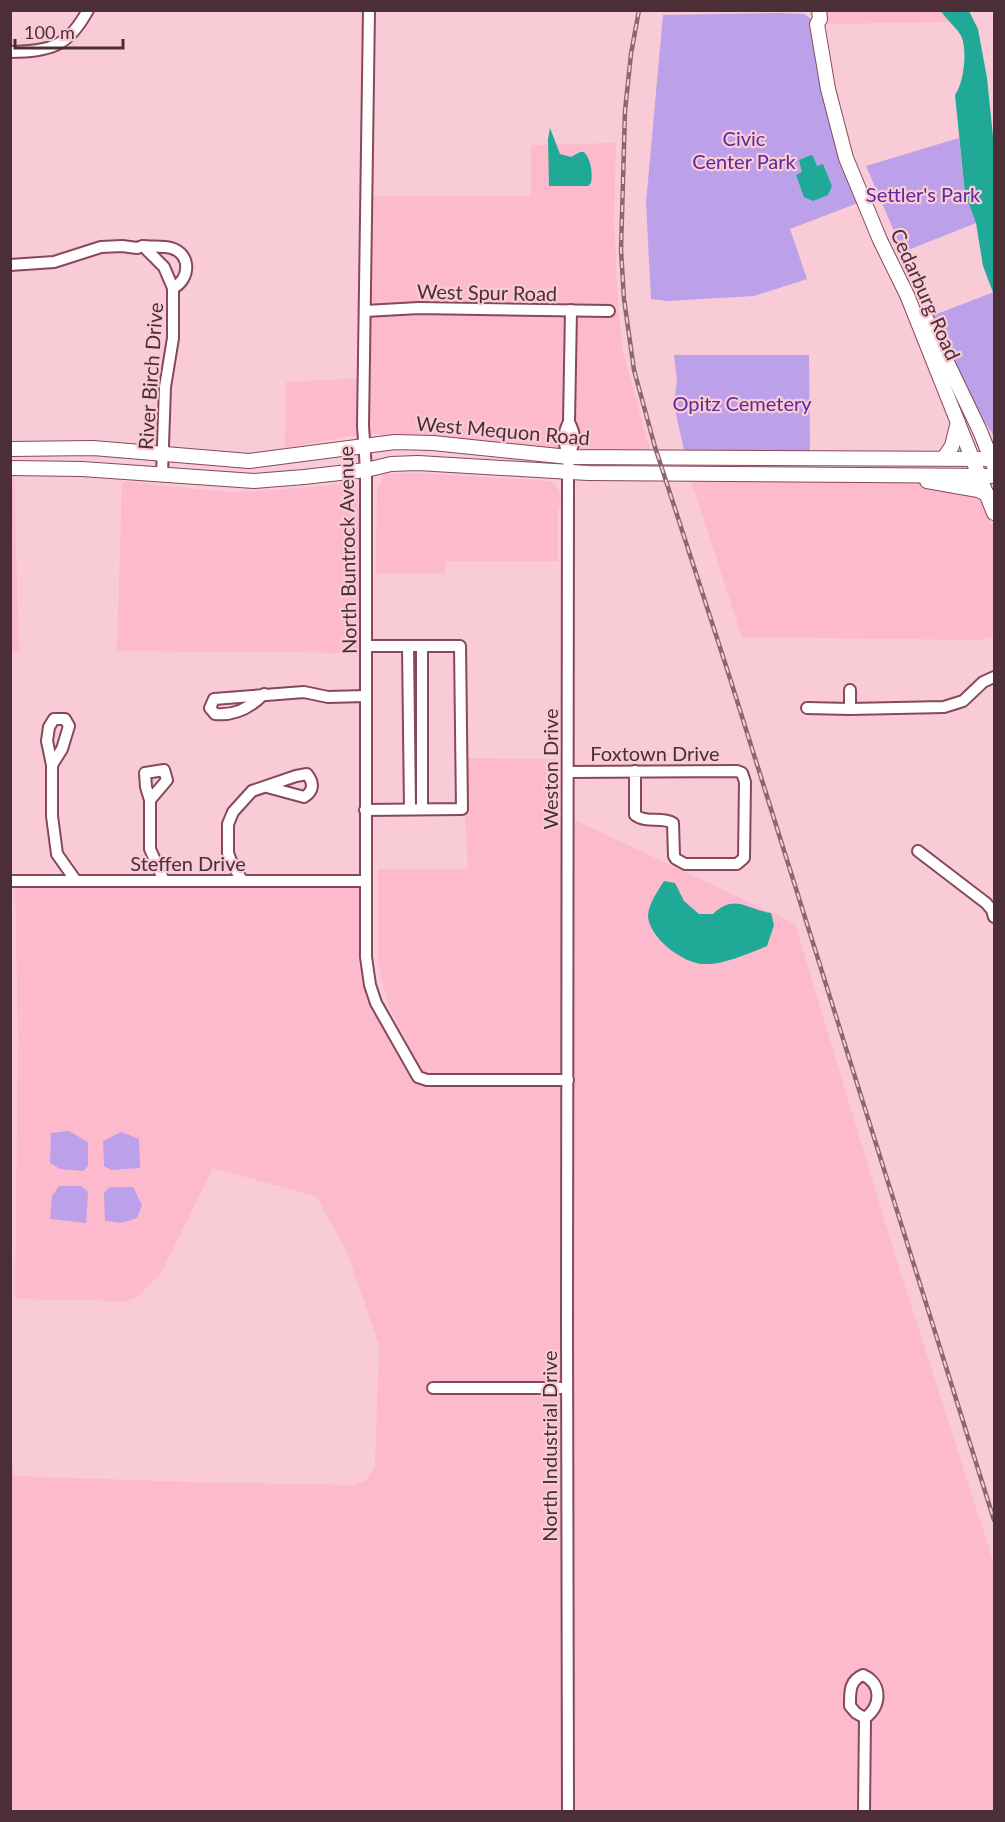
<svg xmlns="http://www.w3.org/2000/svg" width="1005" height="1822" font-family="Lato,sans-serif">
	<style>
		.built { fill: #fcbacc }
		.green { fill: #bca0e9 }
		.water { fill: #21a997 }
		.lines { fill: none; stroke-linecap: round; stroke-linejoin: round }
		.minor-casing { stroke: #87485b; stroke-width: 14 }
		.major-casing { stroke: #87485b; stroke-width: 16 }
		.minor { stroke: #fff; stroke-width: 10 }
		.major { stroke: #fff; stroke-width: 14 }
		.rail-casing { stroke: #8b6871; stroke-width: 4.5 }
		.rail { stroke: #f8cbd6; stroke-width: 2; stroke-dasharray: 7; stroke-linecap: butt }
		.labels { text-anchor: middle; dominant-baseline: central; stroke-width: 4.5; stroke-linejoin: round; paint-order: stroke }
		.park-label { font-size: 20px; fill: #5e2998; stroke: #f8cbd6 }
		.street-label { font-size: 20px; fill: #4b2e36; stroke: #f8cbd6 }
	</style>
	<rect width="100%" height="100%" fill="#f8cbd6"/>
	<!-- built -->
	<g class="built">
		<path d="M826,11H941L949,22L828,24Z"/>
		<path d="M616,143L614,218L618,308L623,353L650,450L554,449L494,444L441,436L386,437L377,434L357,435L285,448L286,382L369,378L372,196H531V145Z"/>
		<path d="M416,473L550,481L554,483L559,491L561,504L558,507V561H446L445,573H376L377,490L384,474Z"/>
		<path d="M10,477H14L19,651H10Z"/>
		<path d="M691,480L763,482L785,480H909L974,492L980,497L994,531V637L978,640L742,637Z"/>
		<path d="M129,482L227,492L276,490L355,483L366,555V653L117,651L122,483Z"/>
		<path d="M466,758L556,759L558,822H579L795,924L895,1255L994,1564V1811H11L10,1447L14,1476L190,1482L353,1485L367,1480L375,1466L379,1345L347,1252L316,1196L213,1168L161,1273L136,1298L125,1301L15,1299L18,1038L15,881H365L370,985L419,1076V1066L389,1006L378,965V869H468L465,816Z"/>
	</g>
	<!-- green -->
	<g class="green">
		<path d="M780,13L804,14L814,21L823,87L821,90L858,203L790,229L807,279L754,296L667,301L651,299L646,203L663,15Z"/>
		<path d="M959,138L965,194L976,223L903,252L866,166Z"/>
		<path d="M994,292V436L973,404L929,317Z"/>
		<path d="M674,355H809L810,451H688L684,450L674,405L677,380Z"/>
		<path d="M69,1131L88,1142V1166L83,1171L60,1169L50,1163L51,1133Z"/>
		<path d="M121,1132L139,1139L140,1168L111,1170L104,1166L103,1141Z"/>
		<path d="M59,1186H81L88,1192L86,1223L50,1219L52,1196Z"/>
		<path d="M110,1187H133L142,1205L137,1218L122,1223L105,1221L104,1193Z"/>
	</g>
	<!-- water -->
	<g class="water">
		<path d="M941,11H969L978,29L987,78L994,146V295L983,266L976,223L965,194L955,95C964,82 967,52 962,38C958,28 946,20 941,11Z"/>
		<path d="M550,128L560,154L571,157L580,152H584C591,159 593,174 591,183L588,186H549L548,139Z"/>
		<path d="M811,155L813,156L817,166L823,164L832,186L828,195L813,201L804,197L796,175L802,172L799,160Z"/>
		<path d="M664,881L675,883L684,901L699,914H713C735,893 746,909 771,913L774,925L767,946C750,953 723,965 704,964C683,964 648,937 648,915C649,903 658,891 664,881Z"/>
	</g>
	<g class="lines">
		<defs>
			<g id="minor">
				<path d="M369,10L363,426L366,470V957L370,985L376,1003L418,1077L427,1080H568"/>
				<path d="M10,52C51,51 68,47 88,10"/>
				<path d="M143,246C152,247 163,246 171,248C192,254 190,280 173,288"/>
				<path d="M10,265L54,262L101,247L122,246L137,248L143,246L164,267L173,288V338L165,387L162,474"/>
				<path d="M365,311L419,308L609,311"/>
				<path d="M569,457C564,445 562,434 569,422L571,310"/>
				<path d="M408,646L410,809"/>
				<path d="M422,646V809"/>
				<path d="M850,690V709"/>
				<path d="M264,694C251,707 234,716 215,714L210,708L214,699L304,692L328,697L366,696"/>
				<path d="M807,708L850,709L944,707L963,701L983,682L994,677"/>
				<path d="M52,765L62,749L69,726L65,719H54L49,727L47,741L52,765V816L57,854L76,881"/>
				<path d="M568,772L737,771L742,773L745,782L744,858L737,864H685L676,859L674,856L673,823C661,816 647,824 635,815V771"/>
				<path d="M150,800L167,780L164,770L145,773L146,787L150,800V849L164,881"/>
				<path d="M365,810L462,809L460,646H366"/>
				<path d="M918,851L986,903L992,910L994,917"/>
				<path d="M242,880L232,864L228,853V824L233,812L252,791L296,776L307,774C314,783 314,791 304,797L267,787"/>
				<path d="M10,881H365"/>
				<path d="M433,1388H567"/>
				<path d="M863,1675C883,1684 881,1706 865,1718L856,1713L850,1706C850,1692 849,1681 863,1675Z"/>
				<path d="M568,1812L567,1324L568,472C569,468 568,461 569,457C573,441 578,440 569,422"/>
				<path d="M864,1812L865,1718"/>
			</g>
			<g id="major">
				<path d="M819,10L820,19L817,24L828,89L846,158L880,240L907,295L994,513"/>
				<path d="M924,314L980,431L994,466"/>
				<path d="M10,449L93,448L249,461L395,442L433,443L569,457L994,459"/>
				<path d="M944,458L952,446L958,422"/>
				<path d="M10,468L82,469L254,481L304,477L366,470L391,464L418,463L588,473L994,476"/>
				<path d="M927,481L978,490L987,494"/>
			</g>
		</defs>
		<!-- minor casing -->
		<use href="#minor" class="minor-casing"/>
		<!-- major casing -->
		<use href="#major" class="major-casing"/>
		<!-- minor -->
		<use href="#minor" class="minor"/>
		<!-- major -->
		<use href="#major" class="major"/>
		<defs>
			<path id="rail" d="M639,10L631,54L625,111L621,250L624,299L634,370L655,447L728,672L994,1520"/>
		</defs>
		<!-- rail casing -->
		<use href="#rail" class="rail-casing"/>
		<!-- rail -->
		<use href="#rail" class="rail"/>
	</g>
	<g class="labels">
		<!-- park labels -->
		<g class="park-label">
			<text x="744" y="138">Civic<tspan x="744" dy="23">Center Park</tspan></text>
			<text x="923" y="194">Settler's Park</text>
			<text x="742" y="403">Opitz Cemetery</text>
		</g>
		<!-- street labels -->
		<g class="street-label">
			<text transform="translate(487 292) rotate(1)">West Spur Road</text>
			<text transform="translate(926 294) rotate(66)">Cedarburg Road</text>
			<text transform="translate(150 376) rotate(-86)">River Birch Drive</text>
			<text transform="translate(503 430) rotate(5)">West Mequon Road</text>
			<text transform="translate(347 550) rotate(-91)">North Buntrock Avenue</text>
			<text x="655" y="753">Foxtown Drive</text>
			<text transform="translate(550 769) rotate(-90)">Weston Drive</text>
			<text x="188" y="863">Steffen Drive</text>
			<text transform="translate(549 1446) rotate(-90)">North Industrial Drive</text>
		</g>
	</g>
	<!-- border -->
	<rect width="1005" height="1822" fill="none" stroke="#4b2e36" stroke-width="24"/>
	<!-- scale -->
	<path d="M15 39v9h108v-9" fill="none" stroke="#4b2e36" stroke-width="3"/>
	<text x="24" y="39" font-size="18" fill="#4b2e36" stroke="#f8cbd6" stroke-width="4.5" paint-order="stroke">100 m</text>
</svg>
